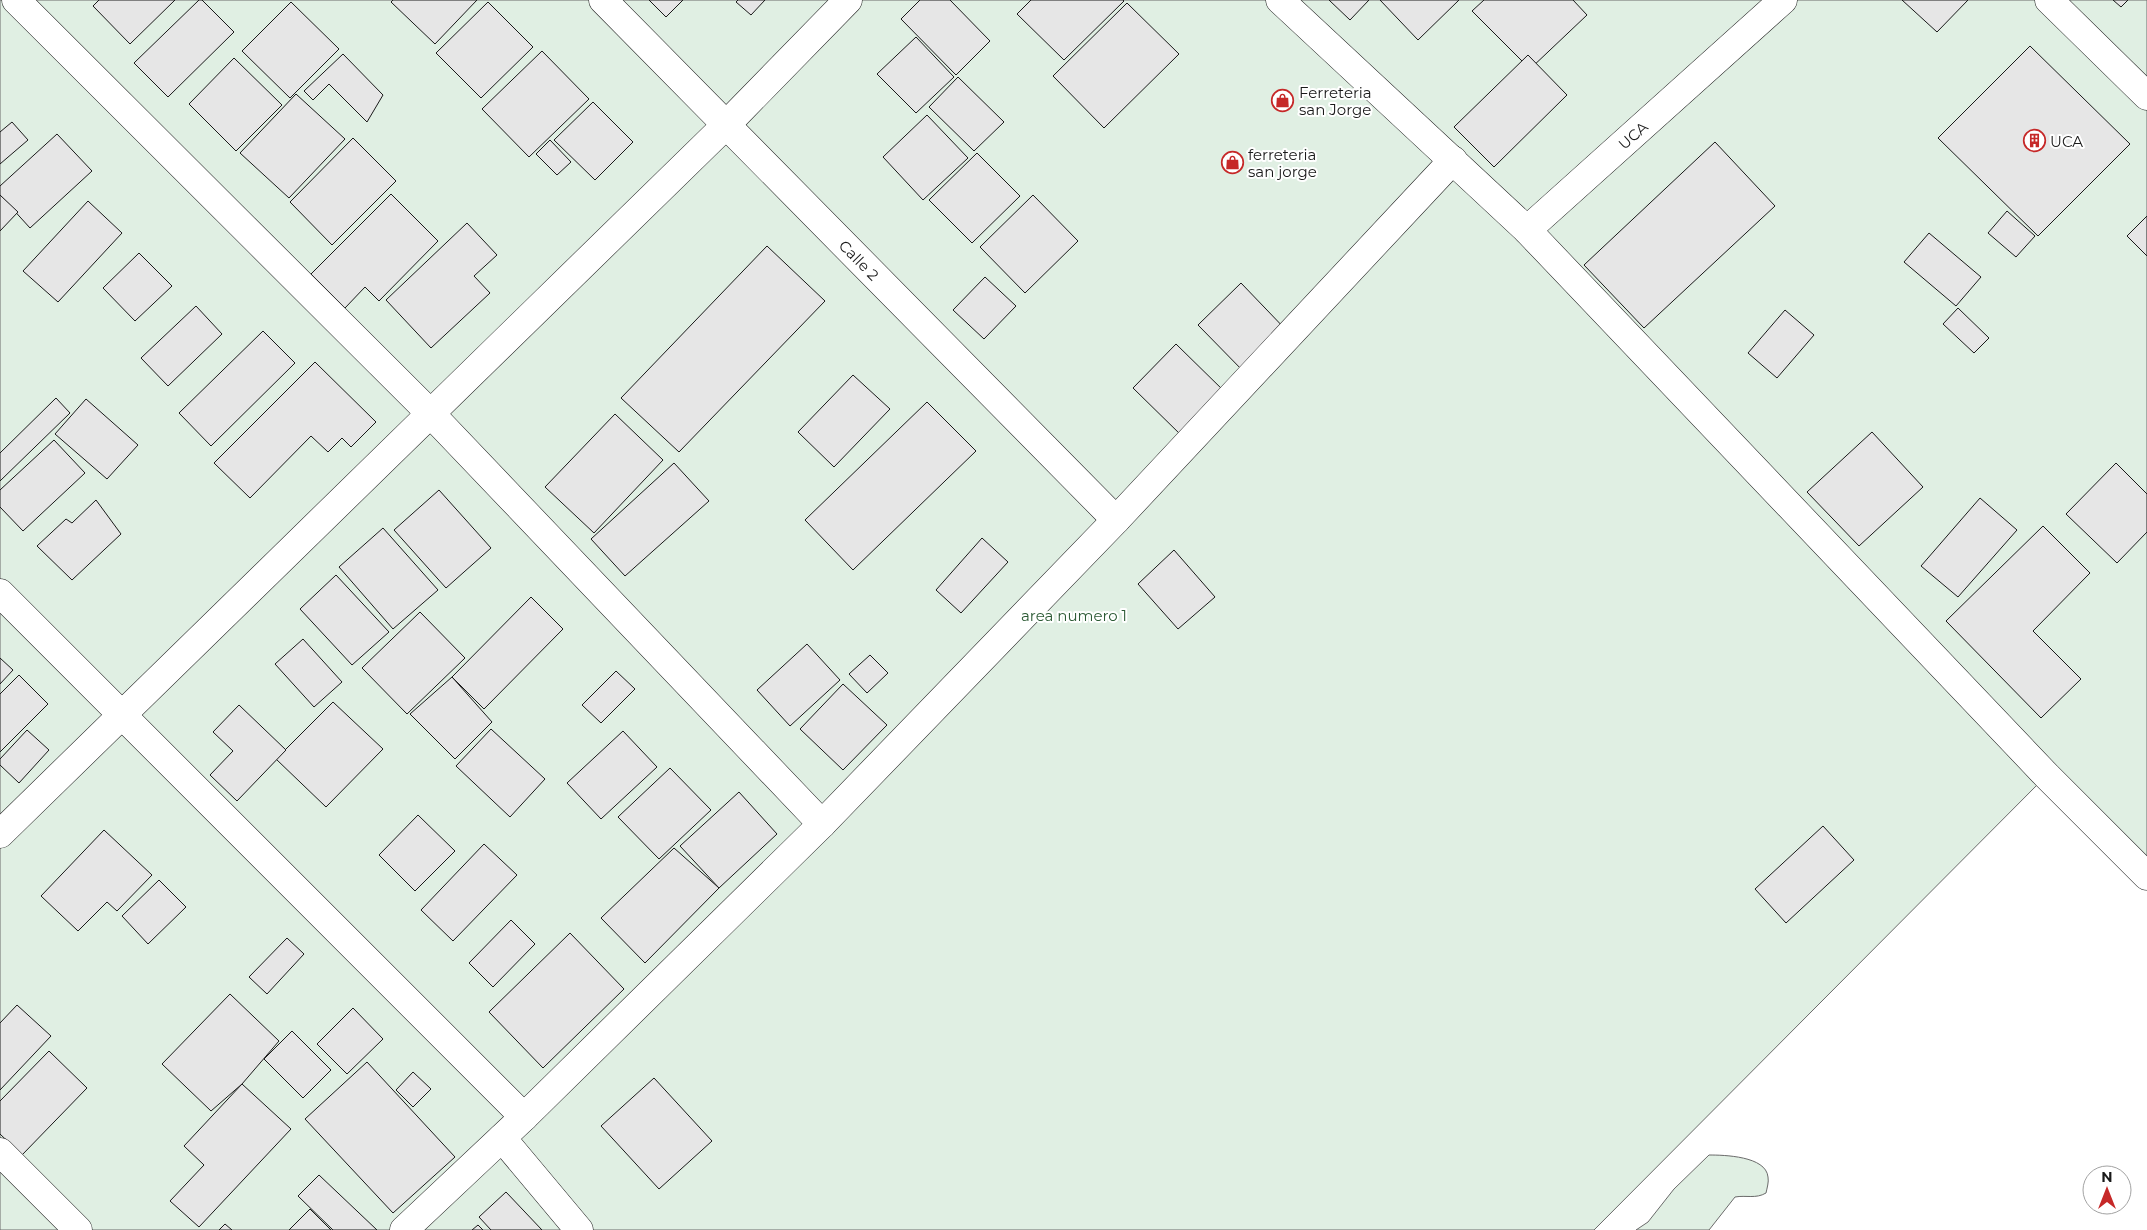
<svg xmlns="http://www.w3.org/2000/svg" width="2147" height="1230" font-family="Montserrat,sans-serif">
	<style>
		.green { fill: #e0efe3; stroke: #6a6a6a }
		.building { fill: #e6e6e6; stroke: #1a1a1a }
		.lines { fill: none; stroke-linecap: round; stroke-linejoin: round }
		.minor-casing { stroke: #1a1a1a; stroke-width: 29 }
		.minor { stroke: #fff; stroke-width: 28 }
		.labels { text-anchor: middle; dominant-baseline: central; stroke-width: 4; stroke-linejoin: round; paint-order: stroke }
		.poi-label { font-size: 15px; fill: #1a1a1a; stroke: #fff; text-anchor: start }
		.street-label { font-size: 15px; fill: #1a1a1a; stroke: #fff }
		.park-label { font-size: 15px; fill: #2b5a34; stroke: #fff }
	</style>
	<rect width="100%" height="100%" fill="#fff"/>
	<!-- green -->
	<g class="green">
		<path d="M0,0H2147V876L2046,776L1594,1230H0Z"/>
		<path d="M1709,1155C1724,1155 1766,1156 1768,1177C1769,1182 1767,1188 1766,1193C1756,1199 1746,1195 1735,1197L1709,1230H1636L1648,1222L1674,1189Z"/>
	</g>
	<!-- building -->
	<g class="building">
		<path d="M99,0H175L130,44L93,6Z"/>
		<path d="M199,0H202L234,32L168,97L134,63Z"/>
		<path d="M393,0H477L435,44L391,2Z"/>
		<path d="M649,0H683L666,17Z"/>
		<path d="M738,0H765L751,15L736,2Z"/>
		<path d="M920,0H950L990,41L956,75L901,19Z"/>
		<path d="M1031,0H1123L1124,1L1064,60L1017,14Z"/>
		<path d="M1329,0H1369L1350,20Z"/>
		<path d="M1380,0H1459L1418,40Z"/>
		<path d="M1484,0H1573L1587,15L1530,69L1472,11Z"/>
		<path d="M1902,0H1968L1937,32Z"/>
		<path d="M2113,0H2128L2121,7Z"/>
		<path d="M291,2L339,49L290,98L242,51Z"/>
		<path d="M488,2L533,47L481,98L436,53Z"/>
		<path d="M1127,3L1179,54L1104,128L1053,76Z"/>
		<path d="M916,37L954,77L916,113L877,74Z"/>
		<path d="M2030,46L2130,144L2038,236L1938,138Z"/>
		<path d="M542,51L589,99L529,157L482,109Z"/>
		<path d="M343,54L383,95L367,122L329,84L313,100L304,91Z"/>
		<path d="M1528,55L1567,95L1494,167L1454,127Z"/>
		<path d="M234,58L282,105L236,151L189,104Z"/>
		<path d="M958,77L1004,122L974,151L929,107Z"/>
		<path d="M296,94L345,139L289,198L240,153Z"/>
		<path d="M593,102L633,142L595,180L554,140Z"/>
		<path d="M927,115L968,158L923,200L883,157Z"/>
		<path d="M12,122L28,140L0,164V132Z"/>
		<path d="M57,134L92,171L30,228L0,195V186Z"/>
		<path d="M353,138L396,181L332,245L290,202Z"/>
		<path d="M550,140L571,162L557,175L536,154Z"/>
		<path d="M1715,142L1775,206L1644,328L1584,265Z"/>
		<path d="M977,153L1020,196L972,243L929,200Z"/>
		<path d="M391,194L438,241L379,301L365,287L345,308L311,274Z"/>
		<path d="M0,195L18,212L0,231Z"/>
		<path d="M1033,195L1078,241L1025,293L980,247Z"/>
		<path d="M88,201L122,233L58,302L23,271Z"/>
		<path d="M2007,211L2035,236L2016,257L1988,233Z"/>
		<path d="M2147,216V256L2127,236Z"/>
		<path d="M467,223L497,255L474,276L490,293L431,348L386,300Z"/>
		<path d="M1929,233L1981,277L1956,306L1904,262Z"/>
		<path d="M767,246L825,301L679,452L621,398Z"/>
		<path d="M139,253L172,286L135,321L103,288Z"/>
		<path d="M985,277L1016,306L984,339L953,310Z"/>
		<path d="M1241,283L1289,333L1247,375L1198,325Z"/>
		<path d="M196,306L222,334L168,386L141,358Z"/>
		<path d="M1958,308L1989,338L1974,353L1943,324Z"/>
		<path d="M1785,310L1814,335L1777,378L1748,353Z"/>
		<path d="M263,331L295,363L211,446L179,413Z"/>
		<path d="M1176,344L1226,393L1183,437L1133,388Z"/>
		<path d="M315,362L376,422L351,447L342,438L328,452L311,436L250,498L214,463Z"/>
		<path d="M853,375L890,409L834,467L798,432Z"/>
		<path d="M56,398L70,413L0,481V453Z"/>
		<path d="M86,399L138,445L107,479L55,434Z"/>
		<path d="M927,402L976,451L853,570L805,520Z"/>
		<path d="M615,414L663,460L594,533L545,487Z"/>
		<path d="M1872,432L1923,487L1859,546L1807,492Z"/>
		<path d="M54,440L85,473L23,531L0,507V490Z"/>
		<path d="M674,463L709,501L625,576L591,539Z"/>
		<path d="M2116,463L2147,494V532L2117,563L2066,514Z"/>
		<path d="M439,490L491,548L446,588L394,530Z"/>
		<path d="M1980,498L2017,530L1958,597L1921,566Z"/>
		<path d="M96,500L121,534L72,580L37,546L66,519L72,523Z"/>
		<path d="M2043,526L2090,573L2033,631L2081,679L2041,718L1946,621Z"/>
		<path d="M383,528L438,590L393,629L339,567Z"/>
		<path d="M982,538L1008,562L961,613L936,590Z"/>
		<path d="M1174,550L1215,597L1178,629L1138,584Z"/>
		<path d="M336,575L389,632L352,665L300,609Z"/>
		<path d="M531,597L563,629L484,709L452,677Z"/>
		<path d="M420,612L465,658L407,714L362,668Z"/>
		<path d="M303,639L342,682L314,707L275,664Z"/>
		<path d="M807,644L840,680L790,726L757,690Z"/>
		<path d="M870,655L888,673L867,693L849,674Z"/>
		<path d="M0,658L13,670L0,684Z"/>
		<path d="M616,671L635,689L601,723L582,705Z"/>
		<path d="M19,675L48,704L0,752V694Z"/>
		<path d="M452,677L492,722L455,759L410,714Z"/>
		<path d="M843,684L887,725L843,770L800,729Z"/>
		<path d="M333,702L383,749L326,807L276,759Z"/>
		<path d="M239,705L286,750L237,801L210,775L233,751L213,732Z"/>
		<path d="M491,729L545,779L510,817L456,766Z"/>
		<path d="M27,730L49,750L19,783L0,765V759Z"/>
		<path d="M623,731L657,767L601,819L567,783Z"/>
		<path d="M670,768L711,810L659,859L618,817Z"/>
		<path d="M739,792L777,834L719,888L680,846Z"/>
		<path d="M418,815L455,851L415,891L379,855Z"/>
		<path d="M1823,826L1854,860L1786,923L1755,889Z"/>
		<path d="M104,830L152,875L117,911L107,902L78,931L41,896Z"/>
		<path d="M484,844L517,875L453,941L421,910Z"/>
		<path d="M674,848L719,888L645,963L601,918Z"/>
		<path d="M159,880L186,907L148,944L122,916Z"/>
		<path d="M511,920L535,944L493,987L469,963Z"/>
		<path d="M570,933L624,989L543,1068L489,1012Z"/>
		<path d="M287,938L304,954L267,994L249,977Z"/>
		<path d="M230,994L279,1041L242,1084L211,1111L162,1064Z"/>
		<path d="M17,1005L51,1036L0,1090V1023Z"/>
		<path d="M353,1008L383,1039L347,1074L317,1044Z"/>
		<path d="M292,1031L331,1070L303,1098L264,1059Z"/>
		<path d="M49,1051L87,1088L22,1155L0,1134V1101Z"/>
		<path d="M367,1062L455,1157L393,1213L305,1119Z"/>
		<path d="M413,1072L431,1089L413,1107L396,1090Z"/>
		<path d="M654,1078L712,1141L659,1189L601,1126Z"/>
		<path d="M242,1084L291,1129L199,1227L170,1201L204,1165L184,1146Z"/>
		<path d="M319,1175L377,1230H333L298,1196Z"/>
		<path d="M506,1192L542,1230H491L479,1217Z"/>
		<path d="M310,1209L331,1230H289Z"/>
		<path d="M225,1224L232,1230H219Z"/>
		<path d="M478,1225L483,1230H472Z"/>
	</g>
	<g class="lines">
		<defs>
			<g id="minor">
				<path d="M16,0L431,414L822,824"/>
				<path id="s1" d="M603,0L1116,520"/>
				<path d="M1280,0L1527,230L2047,776L2147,876"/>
				<path d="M2049,0L2147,96"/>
				<path id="s2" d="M1527,230L1783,0"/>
				<path d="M0,593L524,1117"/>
				<path d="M0,834L726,125L848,0"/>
				<path d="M502,1138L579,1230"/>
				<path d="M0,1152L78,1230"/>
				<path d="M404,1230L524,1117L822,824L1116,520L1453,160"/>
			</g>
		</defs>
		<!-- minor casing -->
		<use href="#minor" class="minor-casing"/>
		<!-- minor -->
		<use href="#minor" class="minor"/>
	</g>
	<!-- icons -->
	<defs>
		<symbol id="shop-ring" viewBox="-11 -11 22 22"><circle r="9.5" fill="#fff" stroke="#c62828" stroke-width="1.5"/><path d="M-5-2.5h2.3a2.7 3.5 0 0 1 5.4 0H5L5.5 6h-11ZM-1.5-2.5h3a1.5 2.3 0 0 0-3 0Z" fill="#c62828"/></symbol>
		<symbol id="building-ring" viewBox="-11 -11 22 22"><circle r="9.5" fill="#fff" stroke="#c62828" stroke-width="1.5"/><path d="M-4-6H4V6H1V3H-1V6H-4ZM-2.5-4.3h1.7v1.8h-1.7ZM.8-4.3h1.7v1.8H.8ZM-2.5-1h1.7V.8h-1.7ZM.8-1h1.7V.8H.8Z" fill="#c62828"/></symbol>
	</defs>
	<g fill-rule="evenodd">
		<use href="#shop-ring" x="1270" y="88" width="25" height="25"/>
		<use href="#building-ring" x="2022" y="128" width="25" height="25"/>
		<use href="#shop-ring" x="1220" y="150" width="25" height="25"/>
	</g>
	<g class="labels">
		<!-- poi labels -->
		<g class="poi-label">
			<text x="1299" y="92">Ferreteria<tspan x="1299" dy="17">san Jorge</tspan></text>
			<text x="2050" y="141">UCA</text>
			<text x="1248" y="154">ferreteria<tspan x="1248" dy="17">san jorge</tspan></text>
		</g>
		<!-- street labels -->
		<g class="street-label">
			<text stroke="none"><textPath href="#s2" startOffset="142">UCA</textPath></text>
			<text stroke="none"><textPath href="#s1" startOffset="365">Calle 2</textPath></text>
		</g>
		<!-- park labels -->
		<g class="park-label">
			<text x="1074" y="615">area numero 1</text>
		</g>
	</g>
	<!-- north arrow -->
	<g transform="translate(2107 1190)"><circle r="24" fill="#ffffff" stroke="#a3a3a3"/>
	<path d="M0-4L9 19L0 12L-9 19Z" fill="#c62828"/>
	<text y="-8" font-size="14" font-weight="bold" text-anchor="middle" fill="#1a1a1a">N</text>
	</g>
</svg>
